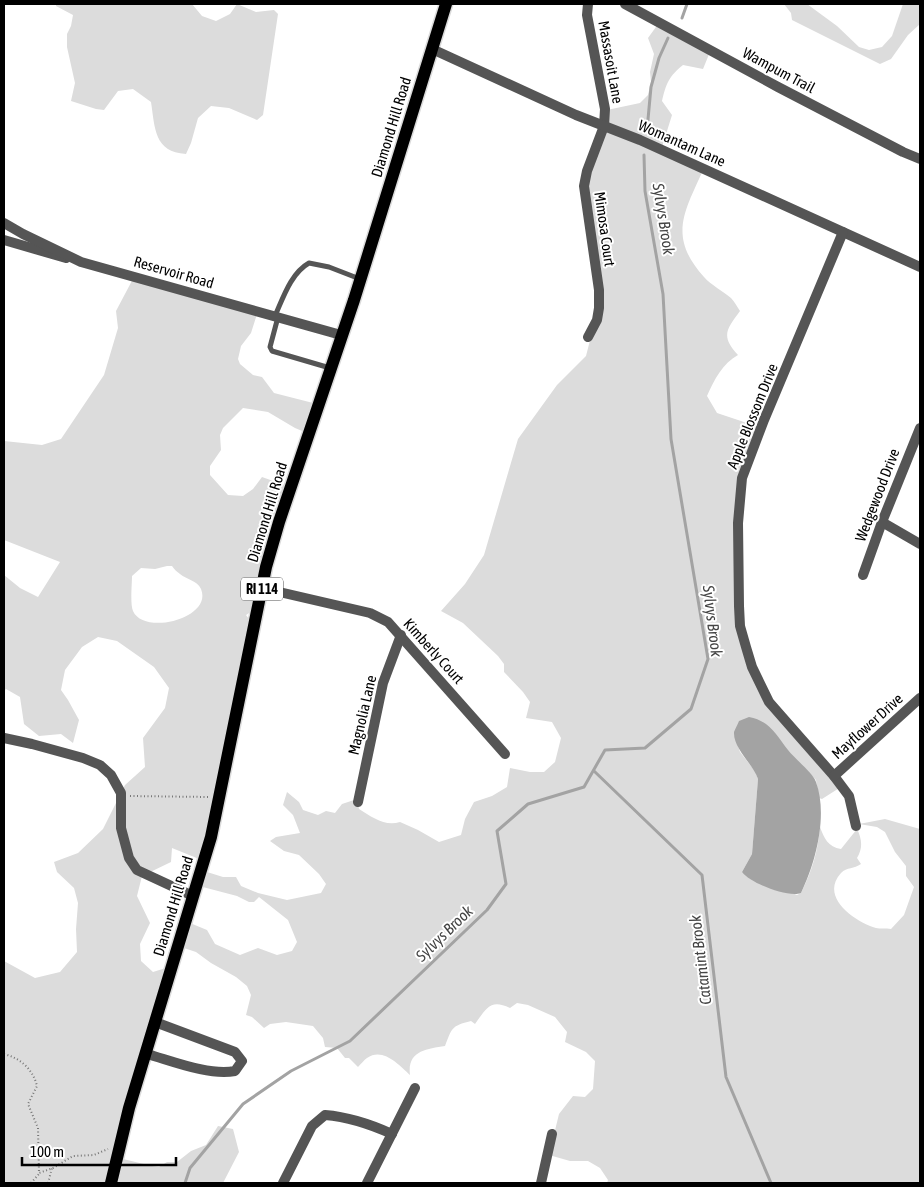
<svg xmlns="http://www.w3.org/2000/svg" width="924" height="1187" font-family="'Asap Condensed',sans-serif">
	<style>
		.green { fill: #dcdcdc; fill-rule: evenodd }
		.water { fill: #a3a3a3 }
		.lines { fill: none; stroke-linecap: round; stroke-linejoin: round }
		.stream { stroke: #a3a3a3; stroke-width: 3 }
		.primary-casing { stroke: #dbdbdb; stroke-width: 15 }
		.path { stroke: #777; stroke-width: 2; stroke-dasharray: 1 2.5; stroke-linecap: butt }
		.service { stroke: #555; stroke-width: 5 }
		.minor { stroke: #555; stroke-width: 10 }
		.tertiary { stroke: #555; stroke-width: 10 }
		.primary { stroke: #000; stroke-width: 12 }
		.labels { text-anchor: middle; dominant-baseline: central; stroke-width: 4; stroke-linejoin: round; paint-order: stroke }
		.shield { fill: #fff; stroke: #4c4c4c; stroke-width: 1 }
		.shield-label { font-size: 14px; font-weight: bold; fill: #000 }
		.street-label { font-size: 15px; fill: #000; stroke: #fff }
		.water-label { font-size: 16px; font-style: italic; fill: #444; stroke: #fff }
	</style>
	<rect width="100%" height="100%" fill="#fff"/>
	<!-- green -->
	<g class="green">
		<path d="M56,4H192L202,16L216,21L230,14L237,4L256,12L274,10L278,14L263,115L257,120L229,108L211,106L198,118L191,143L186,154C154,152 155,128 151,102L133,89L118,91L104,110L96,109L71,101L75,83L67,47V34L71,26L73,15L56,6Z"/>
		<path d="M784,4H807L837,26L859,47L869,50L882,47L892,36L903,4H920V24L908,35L891,59L880,64L792,20L791,13Z"/>
		<path d="M661,20L712,47L703,69L683,65C669,76 666,84 662,101L672,115L662,147L704,168C685,211 667,236 704,277C711,285 723,291 731,298C735,302 737,307 740,311C727,329 720,336 738,355C723,363 714,380 707,396L717,413L759,427L741,479L744,635L759,682L844,785L822,799L819,798L816,780L794,758L734,733L740,752L755,771L758,779L752,854L742,872L797,895L801,893C812,871 818,851 820,827C824,838 828,847 841,849L857,829C862,839 863,848 857,858L861,864C854,869 847,867 841,873C819,897 855,922 876,928C880,929 886,928 891,929L904,915L914,887L906,876V866L895,852L885,832L877,827L859,824L885,819L920,829V1183H607L608,1180L600,1168L588,1161H570L549,1155L559,1114L573,1096L585,1097L593,1089L595,1061L586,1052L565,1042L567,1032L555,1017L528,1005L517,1003L510,1008C490,998 486,1009 475,1024L471,1021C451,1026 452,1028 445,1046C426,1049 407,1051 410,1075C399,1065 383,1047 367,1058C364,1060 361,1064 358,1067L349,1058H345L337,1048L325,1047L323,1038L313,1026L286,1022L270,1024L264,1028L252,1017L246,1015L251,995L247,986L236,977L211,963L196,952L178,946L190,923L207,930L215,944L240,955L258,948L277,955L292,951L297,942L288,920L259,897L254,902H249L237,896L199,886L207,872L223,877H236L241,886L258,893L287,900L321,893L326,884L319,874L299,855L284,851L270,841L276,837L300,833L293,815L283,805L287,792L299,802L303,810L318,815L326,811L335,813L342,804L357,799L359,809C372,817 385,827 400,822L418,830L439,842L461,835L465,819L474,802L492,796L507,787L510,768L530,772H544L555,762L561,738L552,722L526,718L530,702L523,692L504,672V664L498,656L463,623L441,611L465,584L484,555L518,439L557,385L586,356L598,309L587,184L607,110L640,103L648,95L651,82L650,72L654,54L648,38Z"/>
		<path d="M135,275L258,311L251,333L241,346L238,359L240,364L253,375L262,377L274,393L317,404L307,433L295,428L268,412L243,408L223,428L220,435L221,450L210,466V475L228,495L243,496L253,489L262,477L290,487L282,514L265,530L273,542L257,608L246,615L254,626L204,861L172,848L171,862L142,876L137,896L150,923L140,944L141,961L153,972L172,966L119,1158L152,1166L159,1167L167,1162H177L191,1151L206,1145L218,1126L233,1129L239,1152L223,1183H4V961L35,978L60,972L77,952L76,929L78,903L74,888L57,872L54,862L78,853L103,829L125,785L145,767L143,738L165,708L169,688L154,667L117,641L98,637L82,647L65,670L61,690L68,700L79,720L73,743L61,734L39,736L24,724L20,697L6,689L4,691V575L20,588L38,597L60,562L4,540V441L42,445L61,439L104,375L118,328L116,311ZM167,566H172C174,569 177,572 180,574C187,580 197,580 201,589C213,618 144,636 133,611C130,604 132,584 132,576L141,568L155,569Z"/>
	</g>
	<!-- water -->
	<path class="water" d="M749,717C770,721 776,735 788,750C795,759 813,773 816,782C828,815 816,862 801,893C788,898 750,883 742,872L752,854L758,779C753,764 733,748 734,732C735,729 738,724 739,721Z"/>
	<g class="lines">
		<!-- stream -->
		<g class="stream">
			<path d="M682,18L687,4"/>
			<path d="M647,130L651,87L659,58L668,38"/>
			<path d="M594,771L702,875L726,1077L771,1183"/>
			<path d="M185,1183L190,1168L243,1104L291,1071L350,1041L487,910L506,884L497,831L528,804L584,787L605,750L645,748L691,709L708,659L671,439L663,294L645,191L644,155"/>
		</g>
		<defs>
			<path id="primary" d="M111,1183L129,1108L211,837L266,567L279,522L354,300L446,4"/>
		</defs>
		<!-- primary casing -->
		<use href="#primary" class="primary-casing"/>
		<!-- path -->
		<g class="path">
			<path d="M130,796L208,797"/>
			<path d="M4,1054C20,1058 33,1069 37,1086L28,1104L38,1128L39,1173L53,1168L73,1156L94,1155L108,1149"/>
			<path d="M31,1183L39,1174"/>
			<path d="M48,1183L52,1168"/>
		</g>
		<!-- service -->
		<g class="service">
			<path d="M275,316C283,298 291,273 309,263L329,267L360,279"/>
			<path d="M278,317L270,347L272,351L330,368"/>
		</g>
		<!-- minor -->
		<g class="minor">
			<path d="M588,4L587,15L605,109L604,126L587,171L584,186L599,290V308L597,320L588,337"/>
			<path d="M625,4L778,87L903,152L920,159"/>
			<path d="M432,49L576,115L640,140L920,267"/>
			<path d="M843,232L764,420L742,478L738,523L739,606L740,626L746,647L752,667L769,702L834,776L849,796L856,826"/>
			<path d="M4,240L66,258"/>
			<path d="M882,522L920,544"/>
			<path d="M863,575L882,522L920,428"/>
			<path d="M262,588L370,613L388,622L505,754"/>
			<path d="M4,738L32,744L83,758L100,765L111,775L121,793V828L129,858L137,870L193,896"/>
			<path d="M834,776L920,698"/>
			<path d="M358,802L383,683L401,635"/>
			<path d="M147,1054C172,1061 209,1076 235,1071L242,1061L235,1052L155,1022"/>
			<path d="M283,1183L312,1126L325,1115C350,1117 370,1124 392,1134"/>
			<path d="M367,1183L415,1088"/>
			<path d="M541,1183L552,1134"/>
		</g>
		<!-- tertiary -->
		<path class="tertiary" d="M4,223L23,234L81,262L341,335"/>
		<!-- primary -->
		<use href="#primary" class="primary"/>
	</g>
	<g class="labels">
		<!-- shield labels -->
		<rect class="shield" x="241" y="577.5" width="42" height="23" rx="4"/>
		<g class="shield-label">
			<text x="262" y="589">RI 114</text>
		</g>
		<!-- street labels -->
		<g class="street-label">
			<text transform="translate(611 62) rotate(80)">Massasoit Lane</text>
			<text transform="translate(779 70) rotate(28)">Wampum Trail</text>
			<text transform="translate(391 127) rotate(-73)">Diamond Hill Road</text>
			<text transform="translate(682 143) rotate(24)">Womantam Lane</text>
			<text transform="translate(605 229) rotate(82)">Mimosa Court</text>
			<text transform="translate(174 272) rotate(16)">Reservoir Road</text>
			<text transform="translate(752 416) rotate(-68)">Apple Blossom Drive</text>
			<text transform="translate(877 495) rotate(-69)">Wedgewood Drive</text>
			<text transform="translate(267 512) rotate(-73)">Diamond Hill Road</text>
			<text transform="translate(434 651) rotate(48)">Kimberly Court</text>
			<text transform="translate(362 715) rotate(-77)">Magnolia Lane</text>
			<text transform="translate(867 726) rotate(-42)">Mayflower Drive</text>
			<text transform="translate(173 906) rotate(-73)">Diamond Hill Road</text>
		</g>
		<!-- water labels -->
		<g class="water-label">
			<text transform="translate(664 219) rotate(81)">Sylvys Brook</text>
			<text transform="translate(713 621) rotate(83)">Sylvys Brook</text>
			<text transform="translate(444 933) rotate(-44)">Sylvys Brook</text>
			<text transform="translate(700 960) rotate(-97)">Catamint Brook</text>
		</g>
	</g>
	<!-- border -->
	<rect width="924" height="1187" fill="none" stroke="#000000" stroke-width="10"/>
	<!-- scale -->
	<path d="M22 1157v8h154v-8" fill="none" stroke="#000000" stroke-width="2.5"/>
	<text x="30" y="1157" font-size="15" fill="#000000" stroke="#ffffff" stroke-width="4" paint-order="stroke">100 m</text>
</svg>
